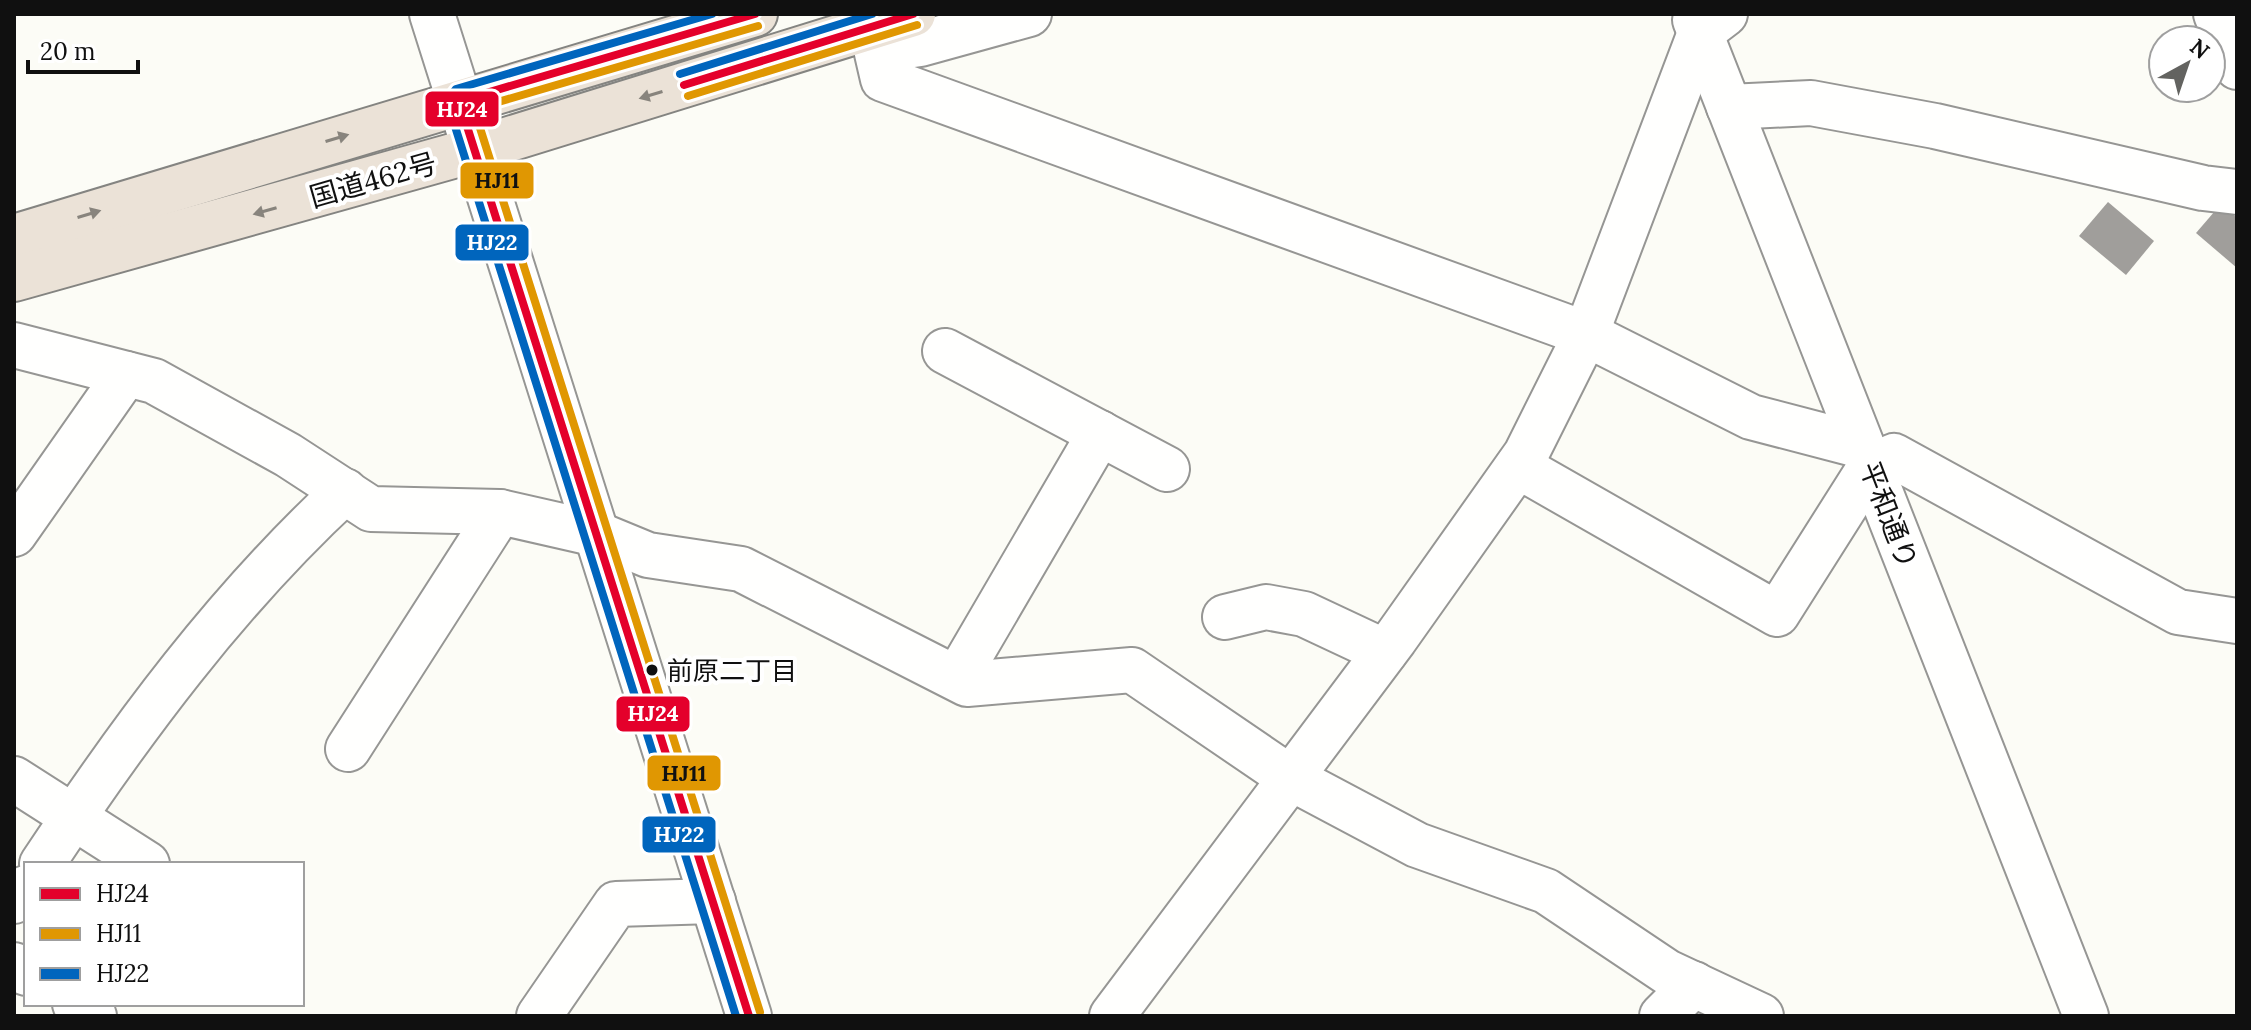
<svg xmlns="http://www.w3.org/2000/svg" width="2251" height="1030" font-family="Lora,'Noto Sans JP',serif">
	<style>
		.building { fill: #a09e9b }
		.lines { fill: none; stroke-linecap: round; stroke-linejoin: round }
		.minor-casing { stroke: #969694; stroke-width: 48 }
		.highway-casing { stroke: #848481; stroke-width: 48 }
		.minor { stroke: #fffffe; stroke-width: 44 }
		.highway { stroke: #ebe2d7; stroke-width: 44 }
		.bus-1-casing { stroke: #fff; stroke-width: 14 }
		.bus-2-casing { stroke: #fff; stroke-width: 14 }
		.bus-3-casing { stroke: #fff; stroke-width: 14 }
		.bus-1 { stroke: #e4002b; stroke-width: 8 }
		.bus-2 { stroke: #e09702; stroke-width: 8 }
		.bus-3 { stroke: #0065bd; stroke-width: 8 }
		.oneway { fill: #88847d }
		.bus-dot { fill: #101010; stroke: #fff; stroke-width: 3 }
		.labels { text-anchor: middle; dominant-baseline: central; stroke-width: 8; stroke-linejoin: round; paint-order: stroke }
		.bus-label { font-size: 26px; fill: #101010; stroke: #fff; text-anchor: start }
		.street-label { font-size: 28px; fill: #101010; stroke: #fff }
		.line-badge { stroke: #fff; stroke-width: 3 }
		.badge-label { font-size: 22px; text-anchor: middle; font-weight: bold; fill: #fff }
		.pale-badge-label { font-size: 22px; text-anchor: middle; font-weight: bold; fill: #111 }
	</style>
	<rect width="100%" height="100%" fill="#fcfcf6"/>
	<!-- building -->
	<g class="building">
		<path d="M2108,202L2154,241L2126,275L2079,236Z"/>
		<path d="M2221,204L2237,218V268L2196,233Z"/>
	</g>
	<g class="lines">
		<defs>
			<g id="minor">
				<path d="M432,14L749,1016"/>
				<path d="M2216,14L2237,67"/>
				<path d="M1695,20L2086,1016"/>
				<path d="M871,27L883,79L1586,334L1751,417L1862,446"/>
				<path d="M879,50L920,44L1029,14"/>
				<path d="M1729,107L1811,103L1935,126L2203,188L2237,192"/>
				<path d="M14,345L154,381L288,455L371,509L500,512L597,534L648,555L741,569L967,684L1132,670L1289,777L1417,845L1546,891L1667,972L1761,1016"/>
				<path d="M945,351L1167,469"/>
				<path d="M1518,466L1777,614L1870,467L1894,456L2178,612L2237,621"/>
				<path d="M14,534L126,374"/>
				<path d="M1225,617L1266,607L1304,614L1385,652"/>
				<path d="M957,678L1100,433"/>
				<path d="M348,749L500,512"/>
				<path d="M14,779L147,864"/>
				<path d="M42,864C131,730 226,601 345,491"/>
				<path d="M14,901L26,888"/>
				<path d="M14,965L26,973"/>
				<path d="M75,1004L94,1016"/>
				<path d="M539,1016L616,904L713,901"/>
				<path d="M1112,1016L1395,639L1526,454L1586,334L1700,33L1725,14"/>
				<path d="M1662,1016L1694,984"/>
			</g>
			<g id="highway">
				<path d="M14,237L755,14"/>
				<path d="M14,279L474,150L913,14"/>
			</g>
		</defs>
		<!-- minor casing -->
		<use href="#minor" class="minor-casing"/>
		<!-- highway casing -->
		<use href="#highway" class="highway-casing"/>
		<!-- minor -->
		<use href="#minor" class="minor"/>
		<!-- highway -->
		<use href="#highway" class="highway"/>
		<defs>
			<g id="bus-1">
				<path d="M684,85L913,14"/>
				<path d="M749,1016L459,101L755,14"/>
			</g>
			<g id="bus-2">
				<path d="M758,26L474,109L760,1012"/>
				<path d="M688,96L917,25"/>
			</g>
			<g id="bus-3">
				<path d="M712,14L456,89L447,101L736,1016"/>
				<path d="M680,74L872,14"/>
			</g>
		</defs>
		<!-- bus-1 casing -->
		<use href="#bus-1" class="bus-1-casing"/>
		<!-- bus-2 casing -->
		<use href="#bus-2" class="bus-2-casing"/>
		<!-- bus-3 casing -->
		<use href="#bus-3" class="bus-3-casing"/>
		<!-- bus-1 -->
		<use href="#bus-1" class="bus-1"/>
		<!-- bus-2 -->
		<use href="#bus-2" class="bus-2"/>
		<!-- bus-3 -->
		<use href="#bus-3" class="bus-3"/>
	</g>
	<!-- one-way arrows -->
	<defs><path id="oneway-solid" d="M-6-.8H1V-3.2L6.5 0L1 3.2V.8H-6Z" transform="scale(2)"/></defs>
	<g class="oneway">
		<use href="#oneway-solid" transform="translate(651 95) rotate(163)"/>
		<use href="#oneway-solid" transform="translate(337 138) rotate(-17)"/>
		<use href="#oneway-solid" transform="translate(265 211) rotate(164)"/>
		<use href="#oneway-solid" transform="translate(89 214) rotate(-17)"/>
	</g>
	<!-- markers -->
	<circle class="bus-dot" cx="652" cy="670" r="7"/>
	<g class="labels">
		<!-- bus labels -->
		<g class="bus-label">
			<text x="667" y="670">前原二丁目</text>
		</g>
		<!-- street labels -->
		<g class="street-label">
			<text transform="translate(373 180) rotate(-16)">国道462号</text>
			<text transform="translate(1889 515) rotate(69)">平和通り</text>
		</g>
	</g>
	<g class="line-badge">
		<rect x="424" y="90" width="76" height="38" rx="8" fill="#e4002b"/>
		<rect x="459" y="161" width="76" height="39" rx="8" fill="#e09702"/>
		<rect x="454" y="223" width="76" height="39" rx="8" fill="#0065bd"/>
		<rect x="615" y="695" width="76" height="38" rx="8" fill="#e4002b"/>
		<rect x="646" y="754" width="76" height="38" rx="8" fill="#e09702"/>
		<rect x="641" y="815" width="76" height="39" rx="8" fill="#0065bd"/>
	</g>
	<g class="badge-label">
		<text x="462" y="117">HJ24</text>
		<text x="492" y="250">HJ22</text>
		<text x="653" y="721">HJ24</text>
		<text x="679" y="842">HJ22</text>
	</g>
	<g class="pale-badge-label">
		<text x="497" y="188">HJ11</text>
		<text x="684" y="781">HJ11</text>
	</g>
	<!-- border -->
	<rect width="2251" height="1030" fill="none" stroke="#101010" stroke-width="32"/>
	<!-- legend -->
	<rect x="24" y="862" width="280" height="144" fill="#ffffff" stroke="#9f9f9f" stroke-width="2"/>
	<rect x="40" y="888" width="40" height="12" fill="#e4002b" stroke="#9f9f9f" stroke-width="2"/>
	<text x="96" y="902" font-size="24" fill="#101010">HJ24</text>
	<rect x="40" y="928" width="40" height="12" fill="#e09702" stroke="#9f9f9f" stroke-width="2"/>
	<text x="96" y="942" font-size="24" fill="#101010">HJ11</text>
	<rect x="40" y="968" width="40" height="12" fill="#0065bd" stroke="#9f9f9f" stroke-width="2"/>
	<text x="96" y="982" font-size="24" fill="#101010">HJ22</text>
	<!-- north arrow -->
	<g transform="translate(2187 64) rotate(40)"><circle r="38" fill="#ffffff" stroke="#9f9f9f" stroke-width="2"/>
	<path d="M0-6L14 30L0 20L-14 30Z" fill="#636360"/>
	<text y="-12" font-size="22" font-weight="bold" text-anchor="middle" fill="#101010">N</text>
	</g>
	<!-- scale -->
	<path d="M28 60v12h110v-12" fill="none" stroke="#101010" stroke-width="4"/>
	<text x="40" y="60" font-size="24" fill="#101010" stroke="#ffffff" stroke-width="6" paint-order="stroke">20 m</text>
</svg>
